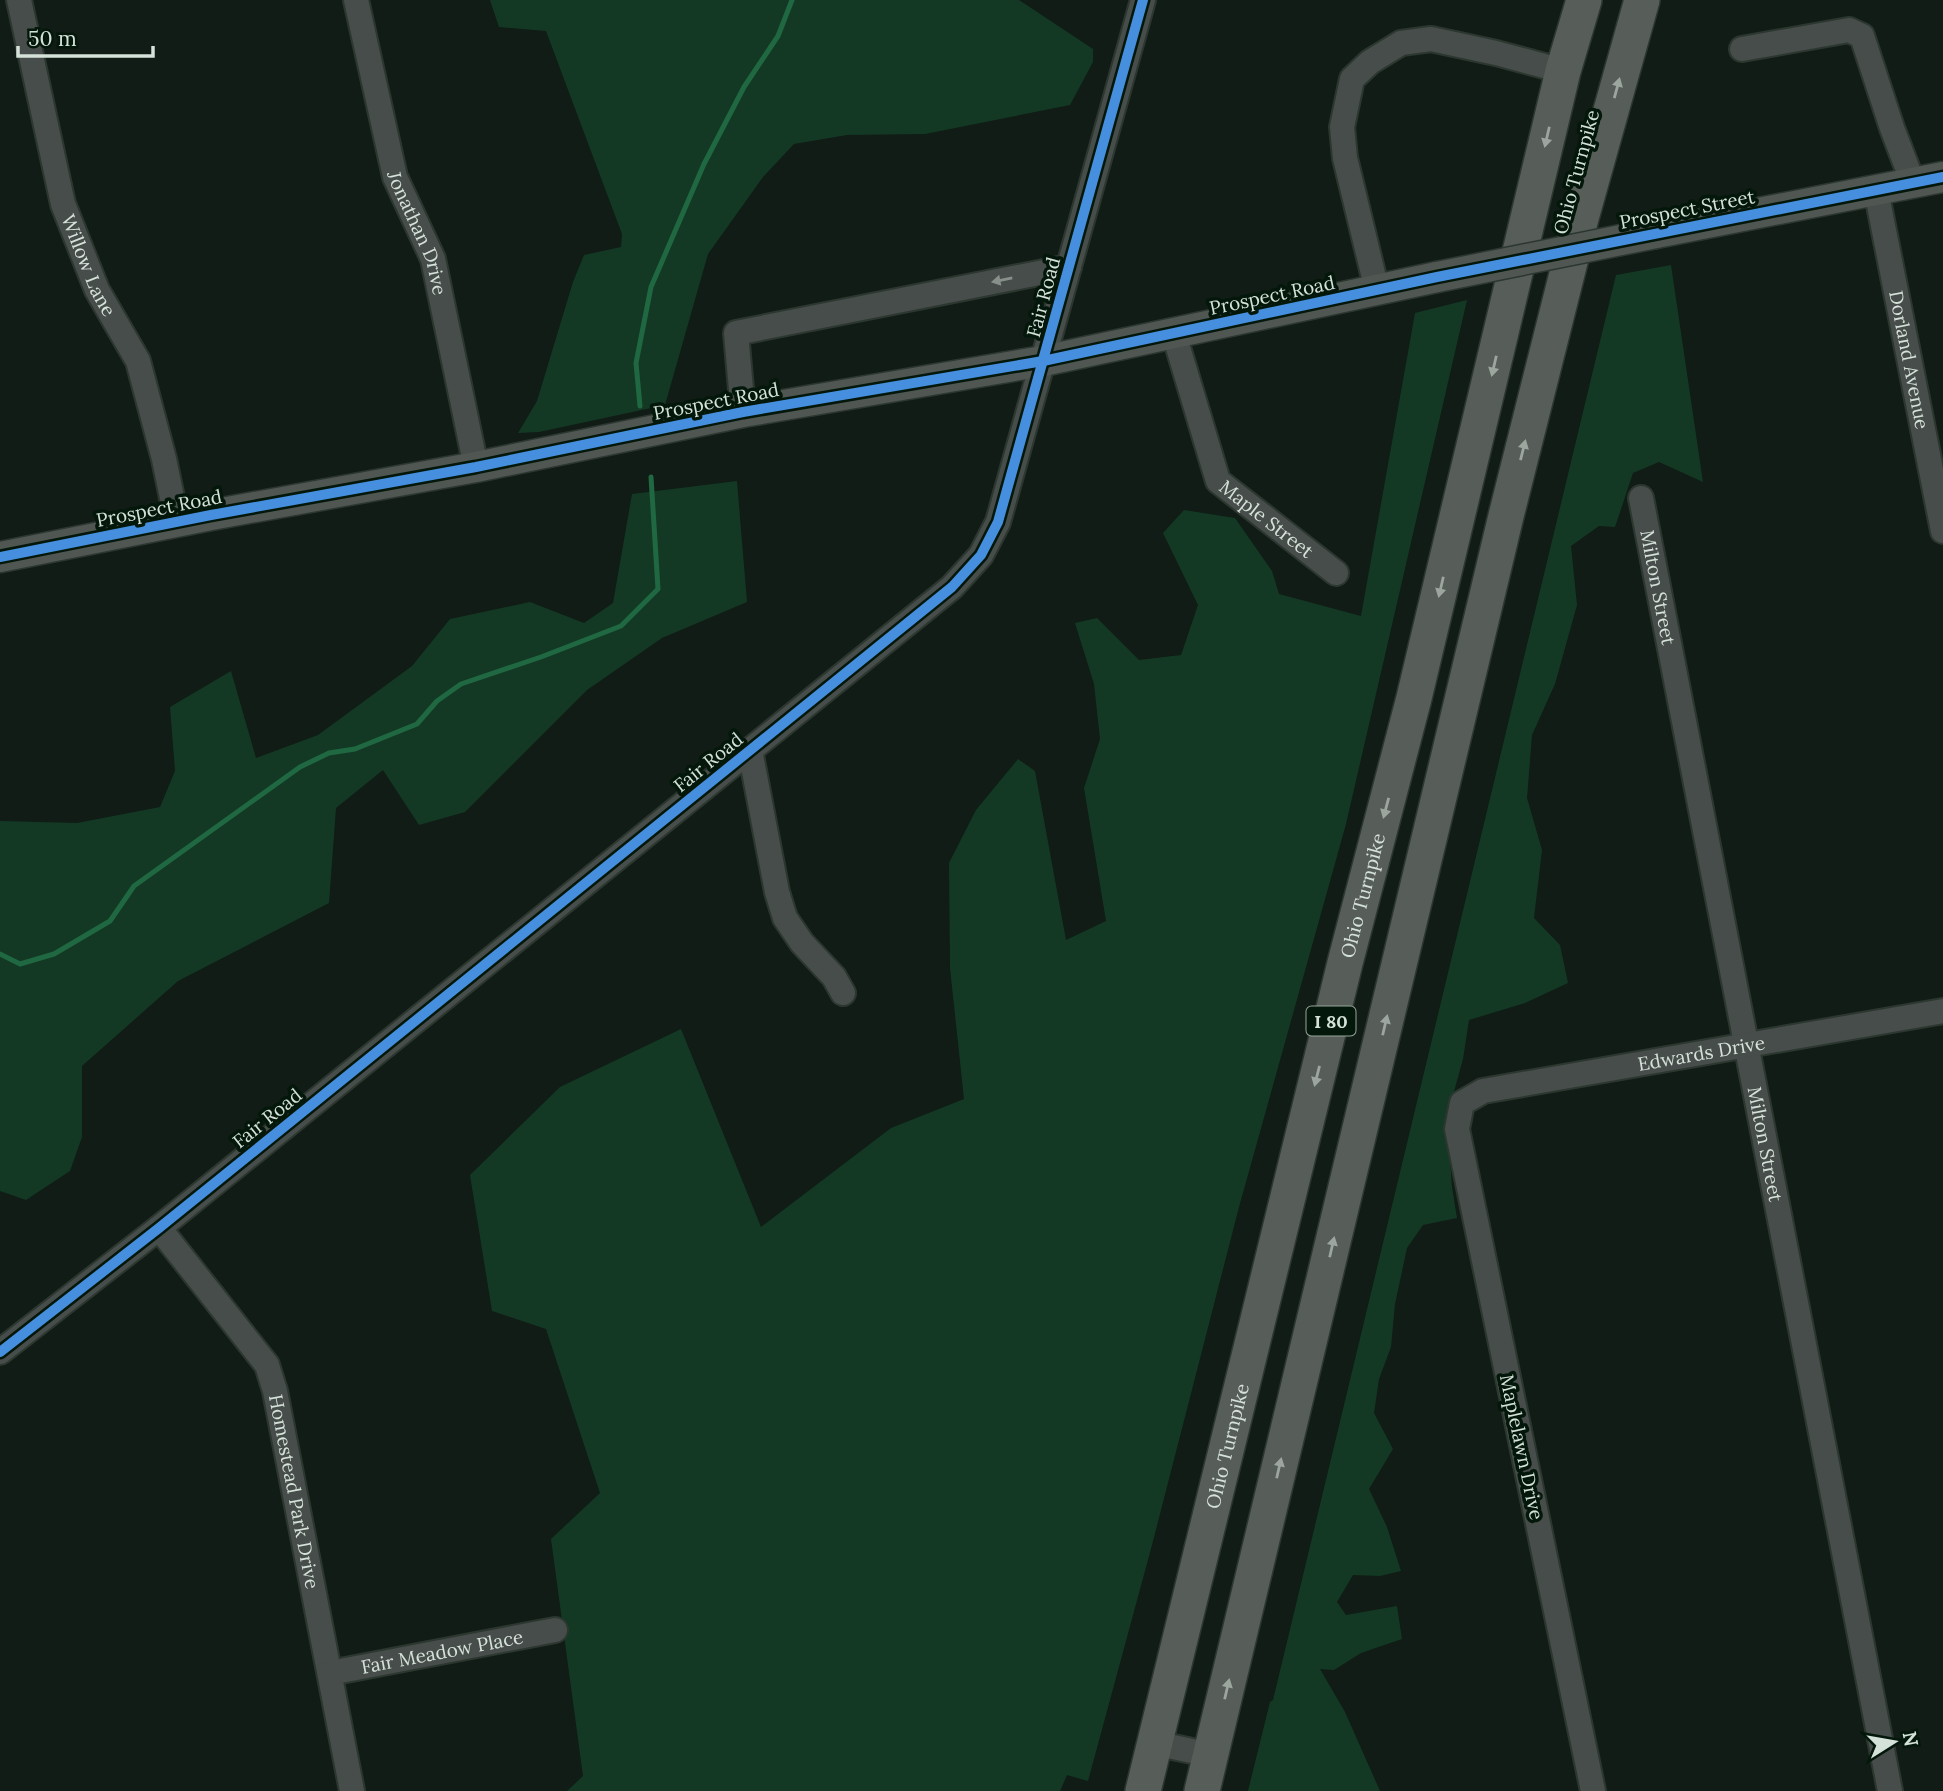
<svg xmlns="http://www.w3.org/2000/svg" width="1943" height="1791" font-family="Lora,serif">
	<style>
		.green { fill: #133925 }
		.lines { fill: none; stroke-linecap: round; stroke-linejoin: round }
		.stream { stroke: #1f6842; stroke-width: 5 }
		.minor-casing { stroke: #2c3730; stroke-width: 28 }
		.major-casing { stroke: #2c3730; stroke-width: 33 }
		.highway-casing { stroke: #2c3730; stroke-width: 38 }
		.minor { stroke: #474d4a; stroke-width: 24 }
		.major { stroke: #505652; stroke-width: 30 }
		.highway { stroke: #575d59; stroke-width: 35 }
		.major-bridge-casing { stroke: #2c3730; stroke-width: 33; stroke-linecap: butt }
		.major-bridge { stroke: #505652; stroke-width: 30 }
		.cycleway-casing { stroke: #04170b; stroke-width: 15 }
		.cycleway { stroke: #468fdf; stroke-width: 10 }
		.oneway { fill: #9ca69f }
		.oneway2 { fill: #87908a }
		.labels { text-anchor: middle; dominant-baseline: central; stroke-width: 7; stroke-linejoin: round; paint-order: stroke }
		.shield { fill: #04170b; stroke: #96a59b; stroke-width: 2 }
		.shield-label { font-size: 18px; font-weight: bold; fill: #d5e2d9 }
		.street-label { font-size: 19px; fill: #d5e2d9; stroke: #04170b }
	</style>
	<rect width="100%" height="100%" fill="#101c15"/>
	<!-- green -->
	<g class="green">
		<path d="M490,0H1019L1093,49V62L1070,105L925,134L847,135L794,144L763,177L708,254L665,405L539,432L518,433L537,401L573,282L584,255L621,247L622,234L546,31L499,27Z"/>
		<path d="M1671,265L1703,482L1659,462L1633,473L1615,527L1599,526L1571,546L1577,605L1555,684L1532,735L1527,798L1542,850L1534,918L1560,945L1568,983L1525,1003L1469,1020L1463,1059L1447,1117L1452,1187L1457,1218L1423,1225L1407,1248L1395,1304L1391,1347L1379,1379L1374,1413L1393,1449L1369,1489L1387,1527L1401,1571L1380,1576L1353,1575L1337,1602L1346,1615L1397,1606L1402,1639L1361,1653L1334,1670L1320,1669L1345,1712L1380,1791H1248L1270,1702L1273,1700L1616,275Z"/>
		<path d="M1467,300L1346,824L1239,1207L1152,1545L1088,1781L1067,1775L1060,1791H567L583,1776L551,1539L600,1493L546,1329L492,1311L470,1175L560,1087L681,1029L761,1227L891,1128L964,1099L950,968L949,863L976,810L1018,759L1035,771L1066,940L1106,921L1084,788L1100,739L1094,684L1075,623L1097,618L1139,660L1181,655L1198,605L1163,533L1184,510L1235,518L1272,571L1279,594L1361,616L1415,313Z"/>
		<path d="M737,481L747,602L662,638L587,690L465,812L419,825L383,770L336,808L329,903L178,981L82,1066V1137L70,1171L26,1200L0,1191V821L77,823L160,807L175,771L170,707L231,671L256,758L318,735L412,666L450,619L530,602L584,623L613,603L632,494Z"/>
	</g>
	<g class="lines">
		<!-- stream -->
		<g class="stream">
			<path d="M640,406L636,363L651,287L704,164L744,87L778,36L792,0"/>
			<path d="M0,954L20,964L54,954L110,921L134,886L300,767L329,753L355,749L417,724L437,701L461,684L541,657L621,626L658,589L651,477"/>
		</g>
		<defs>
			<g id="minor">
				<path id="s1" d="M19,0L63,204L97,290L138,361L164,459L177,522"/>
				<path id="s2" d="M356,0L395,177L433,259L476,467"/>
				<path d="M1742,49L1849,30L1862,36L1892,128L1913,183"/>
				<path id="s3" d="M1876,190L1943,531"/>
				<path d="M1377,290L1345,158L1342,127L1352,79L1370,62L1401,43L1431,39L1496,53L1563,71"/>
				<path id="s4" d="M1174,334L1218,481L1336,573"/>
				<path d="M743,412L736,333L1069,267"/>
				<path id="s5" d="M1641,498L1890,1791"/>
				<path d="M750,750L777,892L785,918L802,943L834,977L843,993"/>
				<path id="s6" d="M159,1228L267,1365L275,1391L352,1791"/>
				<path d="M0,1352L159,1228L952,587L981,555L998,522L1143,0"/>
				<path id="s7" d="M330,1673L555,1630"/>
				<path d="M1154,1743L1211,1755"/>
				<path id="s8" d="M1593,1791L1457,1129L1462,1103L1483,1091L1943,1011"/>
			</g>
			<g id="major">
				<path d="M1656,233L1943,177"/>
				<path d="M0,557L211,515L476,467L743,412L1043,361L1437,277"/>
			</g>
			<g id="highway">
				<path id="s9" d="M1143,1791L1345,963L1414,698L1563,71L1584,0"/>
				<path d="M1202,1791L1506,516L1581,218L1642,0"/>
			</g>
		</defs>
		<!-- minor casing -->
		<use href="#minor" class="minor-casing"/>
		<!-- major casing -->
		<use href="#major" class="major-casing"/>
		<!-- highway casing -->
		<use href="#highway" class="highway-casing"/>
		<!-- minor -->
		<use href="#minor" class="minor"/>
		<!-- major -->
		<use href="#major" class="major"/>
		<!-- highway -->
		<use href="#highway" class="highway"/>
		<defs>
			<path id="major-bridge" d="M1437,277L1656,233"/>
		</defs>
		<!-- major-bridge casing -->
		<use href="#major-bridge" class="major-bridge-casing"/>
		<!-- major-bridge -->
		<use href="#major-bridge" class="major-bridge"/>
		<defs>
			<g id="cycleway">
				<path d="M0,557L211,515L476,467L743,412L1043,361L1437,277L1943,177"/>
				<path d="M0,1352L159,1228L952,587L981,555L998,522L1143,0"/>
			</g>
		</defs>
		<!-- cycleway casing -->
		<use href="#cycleway" class="cycleway-casing"/>
		<!-- cycleway -->
		<use href="#cycleway" class="cycleway"/>
	</g>
	<!-- one-way arrows -->
	<defs><path id="oneway-solid" d="M-6-.8H1V-3.2L6.5 0L1 3.2V.8H-6Z" transform="scale(1.75)"/></defs>
	<g class="oneway">
		<use href="#oneway-solid" transform="translate(1617 88) rotate(-75)"/>
		<use href="#oneway-solid" transform="translate(1547 137) rotate(103)"/>
		<use href="#oneway-solid" transform="translate(1494 366) rotate(103)"/>
		<use href="#oneway-solid" transform="translate(1523 450) rotate(-76)"/>
		<use href="#oneway-solid" transform="translate(1441 587) rotate(103)"/>
		<use href="#oneway-solid" transform="translate(1386 808) rotate(105)"/>
		<use href="#oneway-solid" transform="translate(1385 1025) rotate(-77)"/>
		<use href="#oneway-solid" transform="translate(1317 1076) rotate(104)"/>
		<use href="#oneway-solid" transform="translate(1332 1247) rotate(-77)"/>
		<use href="#oneway-solid" transform="translate(1279 1468) rotate(-77)"/>
		<use href="#oneway-solid" transform="translate(1227 1689) rotate(-77)"/>
	</g>
	<use class="oneway2" href="#oneway-solid" transform="translate(1002 280) rotate(169)"/>
	<g class="labels">
		<!-- shield labels -->
		<rect class="shield" x="1306.5" y="1006.5" width="49" height="29" rx="5"/>
		<g class="shield-label">
			<text x="1331" y="1021">I 80</text>
		</g>
		<!-- street labels -->
		<g class="street-label">
			<text transform="translate(1576 172) rotate(-75)">Ohio Turnpike</text>
			<text transform="translate(1687 209) rotate(-11)">Prospect Street</text>
			<text stroke="none"><textPath href="#s2" startOffset="242">Jonathan Drive</textPath></text>
			<text stroke="none"><textPath href="#s1" startOffset="275">Willow Lane</textPath></text>
			<text transform="translate(1272 295) rotate(-12)">Prospect Road</text>
			<text transform="translate(1043 297) rotate(-75)">Fair Road</text>
			<text stroke="none"><textPath href="#s3" startOffset="173">Dorland Avenue</textPath></text>
			<text transform="translate(716 401) rotate(-11)">Prospect Road</text>
			<text transform="translate(159 508) rotate(-11)">Prospect Road</text>
			<text stroke="none"><textPath href="#s4" startOffset="215">Maple Street</textPath></text>
			<text stroke="none"><textPath href="#s5" startOffset="91">Milton Street</textPath></text>
			<text transform="translate(708 762) rotate(-39)">Fair Road</text>
			<text stroke="none"><textPath href="#s9" startOffset="922">Ohio Turnpike</textPath></text>
			<text stroke="none"><textPath href="#s8" startOffset="948">Edwards Drive</textPath></text>
			<text transform="translate(267 1118) rotate(-39)">Fair Road</text>
			<text stroke="none"><textPath href="#s5" startOffset="658">Milton Street</textPath></text>
			<text stroke="none"><textPath href="#s9" startOffset="355">Ohio Turnpike</textPath></text>
			<text transform="translate(1522 1447) rotate(78)">Maplelawn Drive</text>
			<text stroke="none"><textPath href="#s6" startOffset="304">Homestead Park Drive</textPath></text>
			<text stroke="none"><textPath href="#s7" startOffset="114">Fair Meadow Place</textPath></text>
		</g>
	</g>
	<!-- north arrow -->
	<g transform="translate(1894 1742) rotate(79)" stroke="#04170b" stroke-width="5" paint-order="stroke">
	<path d="M0-5L12 26L0 18L-12 26Z" fill="#d5e2d9"/>
	<text y="-10" font-size="19" font-weight="bold" text-anchor="middle" fill="#d5e2d9">N</text>
	</g>
	<!-- scale -->
	<path d="M18 46v10h135v-10" fill="none" stroke="#d5e2d9" stroke-width="3.5"/>
	<text x="28" y="46" font-size="21" fill="#d5e2d9" stroke="#04170b" stroke-width="5" paint-order="stroke">50 m</text>
</svg>
